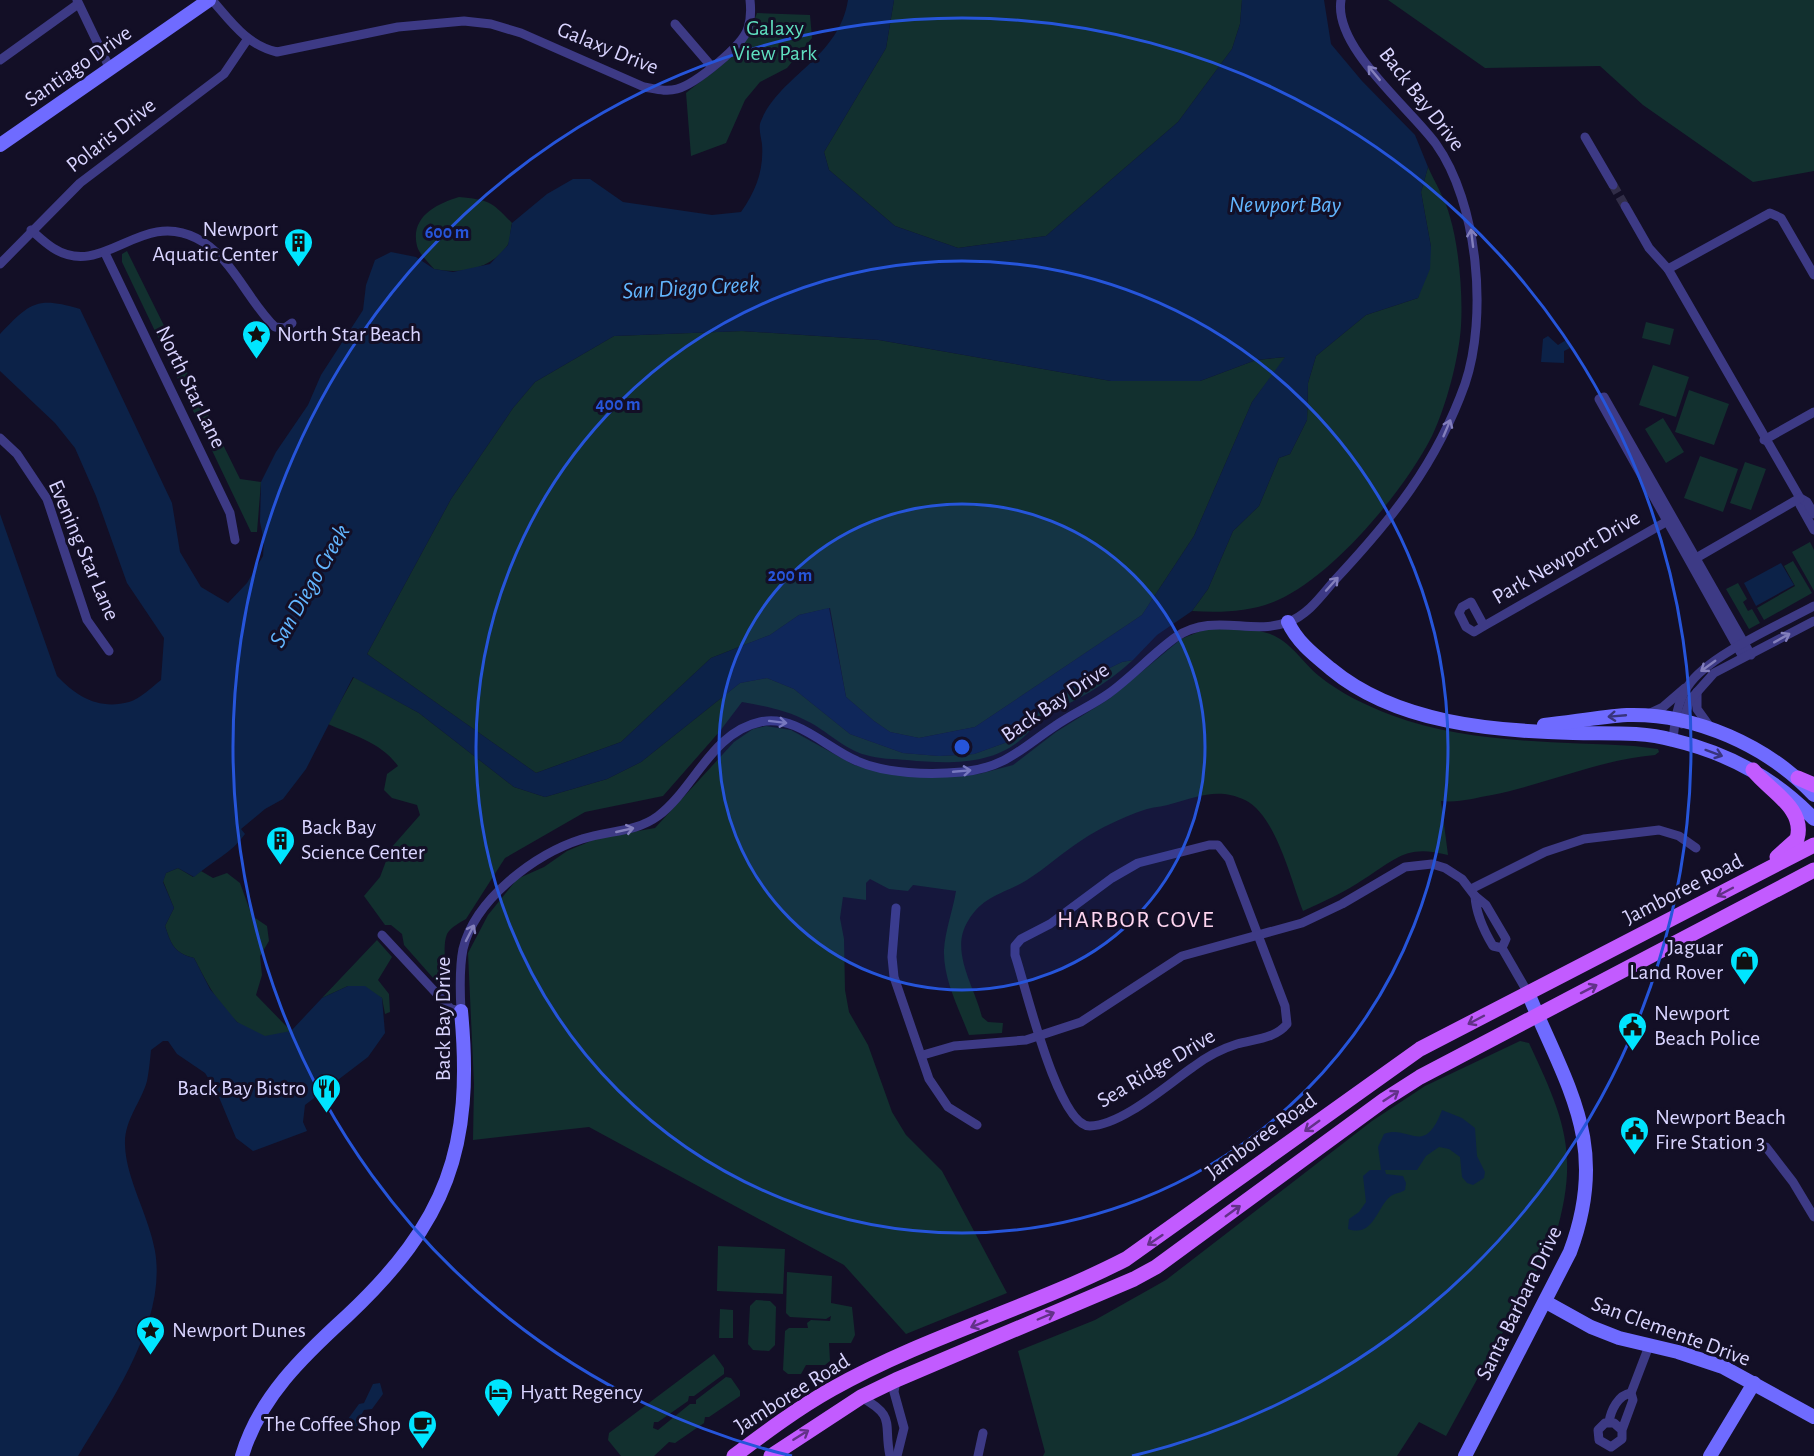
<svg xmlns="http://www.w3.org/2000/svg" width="1814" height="1456" font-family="'Alegreya Sans',sans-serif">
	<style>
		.green { fill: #12302f }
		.water { fill: #0c2248; fill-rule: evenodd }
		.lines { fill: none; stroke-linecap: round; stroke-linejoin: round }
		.street-tunnel { stroke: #312d47; stroke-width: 9; stroke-dasharray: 9 4.5; stroke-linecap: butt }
		.street { stroke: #3d3a85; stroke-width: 9 }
		.secondary { stroke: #6f6bff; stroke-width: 14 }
		.primary { stroke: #c25bff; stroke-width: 15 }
		.oneway { stroke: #837fbc }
		.oneway2 { stroke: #38347d }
		.oneway3 { stroke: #623188 }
		.ring { fill: none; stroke: #2655da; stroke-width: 3 }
		.labels { text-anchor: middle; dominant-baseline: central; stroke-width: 6; stroke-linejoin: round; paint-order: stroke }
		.park-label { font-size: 22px; fill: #5fe0c0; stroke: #130f26 }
		.street-label { font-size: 22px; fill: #d9d4ff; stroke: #130f26 }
		.poi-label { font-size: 22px; fill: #d9d4ff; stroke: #130f26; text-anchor: start }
		.water-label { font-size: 24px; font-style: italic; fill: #62b6ff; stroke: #130f26 }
		.neighbourhood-label { font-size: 24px; letter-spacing: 1.5px; fill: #ffd6f0; stroke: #130f26 }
		.centre { fill: #2655da; stroke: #130f26; stroke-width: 3 }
		.ring-label { font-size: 18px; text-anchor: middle; font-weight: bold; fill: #2655da; stroke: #130f26; stroke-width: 6; stroke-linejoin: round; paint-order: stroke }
	</style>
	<rect width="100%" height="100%" fill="#130f26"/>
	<!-- green -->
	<g class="green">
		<path d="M894,0H1242L1240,24L1232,49L1178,122L1046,236L958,248L895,226L829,170L824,152L886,48Z"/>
		<path d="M1388,0H1814V171L1753,182L1643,105L1600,66L1485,68Z"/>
		<path d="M757,13L810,15L812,38L787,68L760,82L745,100L726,143L691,156L686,93C720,66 742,56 757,13Z"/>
		<path d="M1428,167C1435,183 1446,200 1450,217C1459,247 1463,295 1461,326C1459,358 1446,407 1432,436C1404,491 1334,575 1278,600C1252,612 1220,613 1192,611L1208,589L1233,531L1259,506L1279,458L1290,454L1307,420L1308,383L1316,356L1366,315L1418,298L1431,247L1421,192Z"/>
		<path d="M459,197C489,200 491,201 512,223C510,230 511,241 507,246C490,270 460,274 434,269C429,263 419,254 417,246C410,217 436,204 459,197Z"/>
		<path d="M127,251L240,479L261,482L257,532H251L122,262V254Z"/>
		<path d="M1646,322L1674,329L1670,345L1642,338Z"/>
		<path d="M742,331L879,340L1111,381H1200L1256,360L1286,357L1252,402L1194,536L1142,615L975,727L919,738L890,732L874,721L846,697L830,608L799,615L770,635L711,658L621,742L536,773L367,654L451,499L513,408L535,382L614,336Z"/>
		<path d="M1653,365L1689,377L1676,417L1639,405Z"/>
		<path d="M1689,390L1729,404L1714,445L1675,432Z"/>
		<path d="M1663,418L1684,452L1666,463L1645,429Z"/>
		<path d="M1700,456L1738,469L1723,512L1684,498Z"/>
		<path d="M1745,462L1766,469L1751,510L1730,503Z"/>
		<path d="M1810,542L1814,550V591L1792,552Z"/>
		<path d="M1793,561L1812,593L1764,620L1757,608L1795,586L1784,566Z"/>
		<path d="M1738,583L1747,599L1743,602L1748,611L1752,609L1760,623L1749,629L1726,589Z"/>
		<path d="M1208,628C1227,629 1248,627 1267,633C1290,640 1301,661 1319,676C1340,693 1365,705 1391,715C1469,744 1553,741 1634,746L1658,749L1659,752L1655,755C1598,760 1547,784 1492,795C1474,798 1459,803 1441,801L1448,855C1407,844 1397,858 1364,879C1345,892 1323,902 1303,911C1291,881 1276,815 1245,800C1218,787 1197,797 1171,804C1162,807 1152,807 1144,810C1123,817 1100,828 1082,840C1063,852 1046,868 1027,880C1004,894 983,895 968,921C949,951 975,987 982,1017L988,1022L1003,1023L1002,1033L969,1035C959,1009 943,979 944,950C945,931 953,910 956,891L913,885L908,891L889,889L870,879L866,883V900L843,897L840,918L844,939L845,990L849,1012L868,1045L892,1112L906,1135L942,1171L1007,1293L906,1334L844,1265L589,1127L473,1140L474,1084L468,953L488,915L517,879L544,867L567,851L598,838L655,828L734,742L753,729L766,726L791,730L854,765L883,772L950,776L979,774L1013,765L1056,732L1109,699L1181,639Z"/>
		<path d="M1133,660C1106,685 1074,703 1040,716C1012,766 956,765 907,760C894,759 878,759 866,755C845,750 826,730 807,721C786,710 764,706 742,702L720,731L663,796L585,812L505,858L466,919C459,923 451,927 447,934C441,948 448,981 449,996L404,945L402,934L391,925H385L364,896L380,877L391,848L420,815L417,805L392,798L384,790L387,774L398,766C382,743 353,735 328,724L354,677L419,713L514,787L545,797L607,779L641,762L740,683L767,678L794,689L850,734L903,753L939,756L974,754L1019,738L1030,720L1047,706L1095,675L1122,662Z"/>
		<path d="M178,868L193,877L201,871L213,878L227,873L240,883L252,916L267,926L269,941L260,956L262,975L256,995L291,1031C284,1033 271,1038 264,1036C229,1028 209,987 194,958C174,953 171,944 165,926L174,908L163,881L166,873Z"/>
		<path d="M377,940L392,957L378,980L389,994L390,1012L385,1014L382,998L348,986L322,998Z"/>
		<path d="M1520,1041L1529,1043C1564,1118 1580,1154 1555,1237L1446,1436L1419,1422L1397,1456H1043L1045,1452L1018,1351L1095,1320L1166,1280L1372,1121L1425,1086Z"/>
		<path d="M718,1246L785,1249L783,1294L717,1291Z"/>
		<path d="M787,1272L832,1276L831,1303L852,1307L855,1335L851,1343H829L830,1361L825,1365H806L801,1374H788L783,1370L785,1331L789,1328H808L807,1323L811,1320L830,1321L831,1316L826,1319L790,1317L786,1313Z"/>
		<path d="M756,1300L770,1301L776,1307L775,1345L769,1351L753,1350L748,1344L750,1306Z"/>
		<path d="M720,1309L733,1310V1338H719Z"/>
		<path d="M714,1354L724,1368V1374L694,1396H689L688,1401L658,1422H654L653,1428L658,1430L690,1404H696V1400L726,1377L731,1378L740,1391V1396L709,1417H705L704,1423L675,1443L669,1442L654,1456H621L608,1440L609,1433Z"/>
	</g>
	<!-- water -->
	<g class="water">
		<path d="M848,0H894L886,48L824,152L829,170L895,226L958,248L1046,236L1178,122L1232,49L1240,24L1242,0H1324L1331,44L1362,81L1415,135L1428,167L1421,192L1431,247L1430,269L1418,298L1366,315L1316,356L1308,383L1307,420L1290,454L1279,458L1259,506L1233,531L1208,589L1192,611L1157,635L1133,660L1122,662L1095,675L1047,706L1030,720L1019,738L974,754L939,756L903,753L850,734L794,689L767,678L740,683L641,762L607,779L545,797L514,787L419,713L353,677L306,769L283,799L265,809L241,829L245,834C232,853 211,862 194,877L178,868L166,873L163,882L174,908L165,926C171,944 174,953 194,958L210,989L237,1022L265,1036L291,1031L322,998L348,986H365L382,998L385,1033L368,1057L305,1105L303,1122L307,1131L253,1151L236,1138L216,1090L205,1073L177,1054L168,1041H163L151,1050C150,1060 149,1071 147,1081C141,1103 124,1120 125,1145C126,1179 149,1216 155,1251C167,1321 113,1398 78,1456H0V514L57,676C77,697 99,710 129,702C140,699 152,687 161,680L164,638L127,583L96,496L75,448L55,423L0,371V334C30,303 36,296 80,309L172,503L180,552L201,587L228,603L247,583L263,556L264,541L260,522L261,482L276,452L308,405L321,375L363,310L366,285L375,260L391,252L416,257L434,269L453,272L490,264L508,245L512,223L547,194L573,179H590L623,202L712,215L741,212C756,191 764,170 762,144C761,137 758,127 761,121C779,76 839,58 848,0ZM742,331L879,340L1111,381H1200L1256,360L1285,357L1252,402L1194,536L1142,615L975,727L919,738L890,732L874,721L846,697L829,608L799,615L770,635L711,658L621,742L536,773L367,654L451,499L513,408L535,382L614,336Z"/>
		<path d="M1548,336L1558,345L1566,340L1570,348L1564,351V363L1541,362L1543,339Z"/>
		<path d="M1781,563L1794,585L1756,606L1744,583Z"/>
		<path d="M1442,1110L1462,1118L1475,1128L1477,1156L1485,1172L1484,1178L1473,1185L1467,1183L1462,1177L1460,1157L1449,1149L1439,1147L1426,1156L1417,1170H1385L1386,1174L1403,1176L1406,1183L1405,1190C1401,1193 1395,1193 1391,1196C1377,1206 1374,1238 1348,1229L1349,1219L1359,1212L1366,1202L1363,1176L1370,1170H1381L1378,1147L1384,1134C1409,1124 1424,1158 1442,1110Z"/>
		<path d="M380,1383L383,1394L372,1409L364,1410L360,1417L364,1424L361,1431L350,1427L348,1419L359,1404L364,1403L373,1384Z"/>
	</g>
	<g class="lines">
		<!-- street-tunnel -->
		<path class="street-tunnel" d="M1613,185L1625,206"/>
		<!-- street -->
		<g class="street">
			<path d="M77,0L110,69"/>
			<path d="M212,0C232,23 247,45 277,52L398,27L464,21L491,24L521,33L644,87C656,89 666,92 677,89C695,84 743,46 748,28C751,19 751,9 750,0"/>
			<path d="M675,24L712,67"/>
			<path d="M0,60L78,4"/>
			<path d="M1585,137L1613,185"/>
			<path d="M1625,206L1649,248L1668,269L1800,498V505L1814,530"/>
			<path d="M31,230C38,236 45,243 53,248C103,280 140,209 196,238C232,256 247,300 275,327L285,328L292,323"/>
			<path d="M105,253L230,513L235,540"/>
			<path d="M0,264L80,183L224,74L247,40"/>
			<path d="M1668,269L1770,213L1781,218L1814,275"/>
			<path d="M0,438L17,454L47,499L87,620L109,651"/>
			<path d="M1764,440L1814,412"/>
			<path d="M1800,498L1807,502L1814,514"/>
			<path d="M1691,561L1800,498"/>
			<path d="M1484,626L1471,602L1462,607L1459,613L1466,627L1474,632L1484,626L1671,519"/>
			<path d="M1743,657L1599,399L1604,397L1751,655"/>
			<path d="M1697,692V709L1710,727"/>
			<path d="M1648,714L1663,707L1685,688"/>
			<path d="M1682,724L1690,700L1714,673L1814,621"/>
			<path d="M1673,739C1675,721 1677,702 1688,686C1707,656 1781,624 1814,606"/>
			<path d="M1209,845H1218L1229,859L1285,1006L1287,1024C1275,1039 1254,1039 1237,1044C1221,1049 1206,1057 1193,1067C1167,1085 1122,1125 1090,1126C1058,1127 1025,984 1015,955V946L1021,939L1050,924L1112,878L1138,863Z"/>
			<path d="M1471,889L1545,852L1584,839L1659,830L1679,836L1696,848"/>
			<path d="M1475,896L1486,905L1506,939L1502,948L1493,946C1484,931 1476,914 1475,896Z"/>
			<path d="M896,908L892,957L894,977L929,1079L948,1107L977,1125"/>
			<path d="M382,935L451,1009L461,1011C460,992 459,969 463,949C475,899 535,854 582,839C608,830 635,833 658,816C694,789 712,732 760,722C796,714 826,748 857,761C886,774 930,775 962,772C1005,768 1022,748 1055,726C1072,714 1091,706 1108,694C1132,677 1152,654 1176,637C1214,612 1251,636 1288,622C1308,615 1321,596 1334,581C1392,519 1436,465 1465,384C1488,316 1478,203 1436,144C1410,108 1333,47 1341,0"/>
			<path d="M1502,948L1528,993"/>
			<path d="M923,1055L954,1046L1026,1040L1081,1022L1182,956L1302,923L1342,904L1405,867L1432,864L1445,868L1462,879L1475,896"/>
			<path d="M1760,1145L1766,1147L1793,1182L1814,1217"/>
			<path d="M896,1380L894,1392L904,1428L897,1456"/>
			<path d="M861,1397C897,1417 883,1423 890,1456"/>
			<path d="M1609,1422C1611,1410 1618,1395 1631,1393"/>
			<path d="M1622,1430L1614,1423H1605L1598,1430L1599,1440L1611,1447L1622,1439V1430L1633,1400L1631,1393L1649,1346"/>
			<path d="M978,1456L983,1433"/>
		</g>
		<!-- secondary -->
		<g class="secondary">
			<path d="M0,145L209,0"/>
			<path d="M1288,622C1297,642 1314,655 1331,669C1396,723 1492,731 1573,733C1607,734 1640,731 1673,740C1728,753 1775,778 1814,819"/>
			<path d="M1544,725C1572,722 1599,717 1627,715C1695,713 1768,746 1814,795"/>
			<path d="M1546,1302L1591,1327L1619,1338L1678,1352L1723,1367L1814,1417"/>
			<path d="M242,1456C259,1398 303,1356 347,1316C447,1222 474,1148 461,1011"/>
			<path d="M1465,1456L1570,1252C1610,1145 1568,1089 1528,993"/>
			<path d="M1710,1456L1754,1383"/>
		</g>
		<!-- primary -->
		<g class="primary">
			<path d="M1753,770C1769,791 1806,808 1797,839L1777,857"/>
			<path d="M1798,778L1814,785"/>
			<path d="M734,1456C766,1432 798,1408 832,1389C926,1336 1031,1308 1126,1259L1420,1049L1814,845"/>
			<path d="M771,1456L861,1397L896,1380L1134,1279L1156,1267L1384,1100L1420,1077L1814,870"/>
		</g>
	</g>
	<!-- one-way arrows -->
	<defs><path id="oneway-shaft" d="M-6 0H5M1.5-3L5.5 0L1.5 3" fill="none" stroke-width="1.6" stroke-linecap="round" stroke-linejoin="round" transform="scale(1.5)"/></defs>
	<g class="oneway">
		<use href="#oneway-shaft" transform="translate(1374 73) rotate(-130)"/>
		<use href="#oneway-shaft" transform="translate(1472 238) rotate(-97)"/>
		<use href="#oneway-shaft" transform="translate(1447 428) rotate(-67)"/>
		<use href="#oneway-shaft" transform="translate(1332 584) rotate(-48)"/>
		<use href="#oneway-shaft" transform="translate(1782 638) rotate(-29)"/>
		<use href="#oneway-shaft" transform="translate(1708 666) rotate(144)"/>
		<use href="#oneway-shaft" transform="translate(778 722) rotate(7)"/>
		<use href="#oneway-shaft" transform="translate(962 771) rotate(-5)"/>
		<use href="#oneway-shaft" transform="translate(625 830) rotate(-13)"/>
		<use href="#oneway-shaft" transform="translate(470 933) rotate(-63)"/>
	</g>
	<g class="oneway2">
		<use href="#oneway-shaft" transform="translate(1617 716) rotate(175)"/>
		<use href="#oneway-shaft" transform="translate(1714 753) rotate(20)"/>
	</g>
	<g class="oneway3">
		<use href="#oneway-shaft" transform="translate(1725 892) rotate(152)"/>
		<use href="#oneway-shaft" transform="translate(1589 989) rotate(-27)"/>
		<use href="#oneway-shaft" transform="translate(1476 1020) rotate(152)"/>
		<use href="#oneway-shaft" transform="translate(1391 1096) rotate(-33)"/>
		<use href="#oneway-shaft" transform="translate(1312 1126) rotate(144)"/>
		<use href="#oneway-shaft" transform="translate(1233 1211) rotate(-36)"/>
		<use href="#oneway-shaft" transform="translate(1155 1240) rotate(146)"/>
		<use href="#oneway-shaft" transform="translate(1046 1316) rotate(-23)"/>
		<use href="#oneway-shaft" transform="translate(979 1324) rotate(158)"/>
		<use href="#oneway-shaft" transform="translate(801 1435) rotate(-32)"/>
	</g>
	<!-- distance rings -->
	<circle cx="962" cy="747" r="243" fill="#2655da" fill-opacity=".12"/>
	<g class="ring">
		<circle cx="962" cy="747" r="243"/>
		<circle cx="962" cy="747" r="486"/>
		<path d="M792 1456A729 729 0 1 1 1132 1456"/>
	</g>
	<!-- icons -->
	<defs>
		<symbol id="building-pin" viewBox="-11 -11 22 30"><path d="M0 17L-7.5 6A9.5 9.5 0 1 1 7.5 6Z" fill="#00e5ff" stroke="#130f26"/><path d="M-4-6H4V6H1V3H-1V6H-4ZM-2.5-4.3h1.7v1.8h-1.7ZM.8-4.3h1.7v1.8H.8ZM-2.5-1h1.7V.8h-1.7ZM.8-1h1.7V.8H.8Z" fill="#111"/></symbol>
		<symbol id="sight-pin" viewBox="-11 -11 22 30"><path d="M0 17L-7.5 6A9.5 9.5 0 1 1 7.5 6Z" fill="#00e5ff" stroke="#130f26"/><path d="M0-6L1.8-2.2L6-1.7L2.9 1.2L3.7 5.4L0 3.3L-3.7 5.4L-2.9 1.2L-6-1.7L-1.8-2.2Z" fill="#111"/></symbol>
		<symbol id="shop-pin" viewBox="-11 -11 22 30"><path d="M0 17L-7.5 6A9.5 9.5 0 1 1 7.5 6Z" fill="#00e5ff" stroke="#130f26"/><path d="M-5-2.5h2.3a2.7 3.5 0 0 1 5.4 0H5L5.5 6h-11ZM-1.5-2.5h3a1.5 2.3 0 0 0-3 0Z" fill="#111"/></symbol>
		<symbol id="civic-pin" viewBox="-11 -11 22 30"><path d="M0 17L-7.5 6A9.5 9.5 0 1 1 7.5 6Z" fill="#00e5ff" stroke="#130f26"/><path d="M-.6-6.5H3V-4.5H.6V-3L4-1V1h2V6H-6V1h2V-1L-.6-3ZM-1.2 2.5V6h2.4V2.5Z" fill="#111"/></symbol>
		<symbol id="restaurant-pin" viewBox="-11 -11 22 30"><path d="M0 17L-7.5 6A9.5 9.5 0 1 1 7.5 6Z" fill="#00e5ff" stroke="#130f26"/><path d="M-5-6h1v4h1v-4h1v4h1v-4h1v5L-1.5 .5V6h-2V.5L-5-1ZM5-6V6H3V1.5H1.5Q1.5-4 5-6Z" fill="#111"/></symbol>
		<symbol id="hotel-pin" viewBox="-11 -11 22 30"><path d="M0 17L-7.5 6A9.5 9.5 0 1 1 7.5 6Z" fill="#00e5ff" stroke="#130f26"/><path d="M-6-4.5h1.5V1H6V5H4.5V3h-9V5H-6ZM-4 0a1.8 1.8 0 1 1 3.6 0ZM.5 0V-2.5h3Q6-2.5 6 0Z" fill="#111"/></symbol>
		<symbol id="cafe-pin" viewBox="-11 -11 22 30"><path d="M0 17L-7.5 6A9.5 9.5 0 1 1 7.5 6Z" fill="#00e5ff" stroke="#130f26"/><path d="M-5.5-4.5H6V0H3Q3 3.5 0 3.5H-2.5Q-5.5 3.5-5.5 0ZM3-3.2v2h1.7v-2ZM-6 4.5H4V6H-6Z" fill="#111"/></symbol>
	</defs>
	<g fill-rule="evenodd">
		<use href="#building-pin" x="282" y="226" width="33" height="45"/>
		<use href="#sight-pin" x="240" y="318" width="33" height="45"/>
		<use href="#building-pin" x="264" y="824" width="33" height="45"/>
		<use href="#shop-pin" x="1728" y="944" width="33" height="45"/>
		<use href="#civic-pin" x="1616" y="1010" width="33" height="45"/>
		<use href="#restaurant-pin" x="310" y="1072" width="33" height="45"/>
		<use href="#civic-pin" x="1618" y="1114" width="33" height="45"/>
		<use href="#sight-pin" x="134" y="1314" width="33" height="45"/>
		<use href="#hotel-pin" x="482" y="1376" width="33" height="45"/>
		<use href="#cafe-pin" x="406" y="1408" width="33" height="45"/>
	</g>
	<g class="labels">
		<!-- park labels -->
		<g class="park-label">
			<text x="775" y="28">Galaxy<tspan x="775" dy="25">View Park</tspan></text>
		</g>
		<!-- street labels -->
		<g class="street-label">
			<text transform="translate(608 48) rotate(22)">Galaxy Drive</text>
			<text transform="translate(78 66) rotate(-35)">Santiago Drive</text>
			<text transform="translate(1422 99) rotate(52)">Back Bay Drive</text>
			<text transform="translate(111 135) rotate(-38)">Polaris Drive</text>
			<text transform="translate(191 387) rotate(64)">North Star Lane</text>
			<text transform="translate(84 550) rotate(67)">Evening Star Lane</text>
			<text transform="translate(1566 557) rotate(-30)">Park Newport Drive</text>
			<text transform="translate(1055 702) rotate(-34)">Back Bay Drive</text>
			<text transform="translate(1683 889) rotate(-27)">Jamboree Road</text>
			<text transform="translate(443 1019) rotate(-90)">Back Bay Drive</text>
			<text transform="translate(1156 1068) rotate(-31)">Sea Ridge Drive</text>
			<text transform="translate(1261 1136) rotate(-36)">Jamboree Road</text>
			<text transform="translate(1519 1303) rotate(-64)">Santa Barbara Drive</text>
			<text transform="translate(1671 1331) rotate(20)">San Clemente Drive</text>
			<text transform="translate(792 1393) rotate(-32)">Jamboree Road</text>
		</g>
		<!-- poi labels -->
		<g class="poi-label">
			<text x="278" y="229" text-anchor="end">Newport<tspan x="278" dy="25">Aquatic Center</tspan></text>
			<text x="277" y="334">North Star Beach</text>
			<text x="301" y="827">Back Bay<tspan x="301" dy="25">Science Center</tspan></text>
			<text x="1723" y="947" text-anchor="end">Jaguar<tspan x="1723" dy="25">Land Rover</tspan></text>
			<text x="1654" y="1013">Newport<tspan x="1654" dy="25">Beach Police</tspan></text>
			<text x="306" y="1088" text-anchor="end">Back Bay Bistro</text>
			<text x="1655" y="1117">Newport Beach<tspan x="1655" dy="25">Fire Station 3</tspan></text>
			<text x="172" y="1330">Newport Dunes</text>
			<text x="520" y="1392">Hyatt Regency</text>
			<text x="401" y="1424" text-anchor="end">The Coffee Shop</text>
		</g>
		<!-- water labels -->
		<g class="water-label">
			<text x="1285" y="205">Newport Bay</text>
			<text transform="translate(691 288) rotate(-3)">San Diego Creek</text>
			<text transform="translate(310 586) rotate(-60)">San Diego Creek</text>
		</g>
		<!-- neighbourhood labels -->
		<g class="neighbourhood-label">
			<text x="1136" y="920">HARBOR COVE</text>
		</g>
	</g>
	<circle cx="962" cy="747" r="9" class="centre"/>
	<g class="ring-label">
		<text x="447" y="238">600 m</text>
		<text x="618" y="410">400 m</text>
		<text x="790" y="581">200 m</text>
	</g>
</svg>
